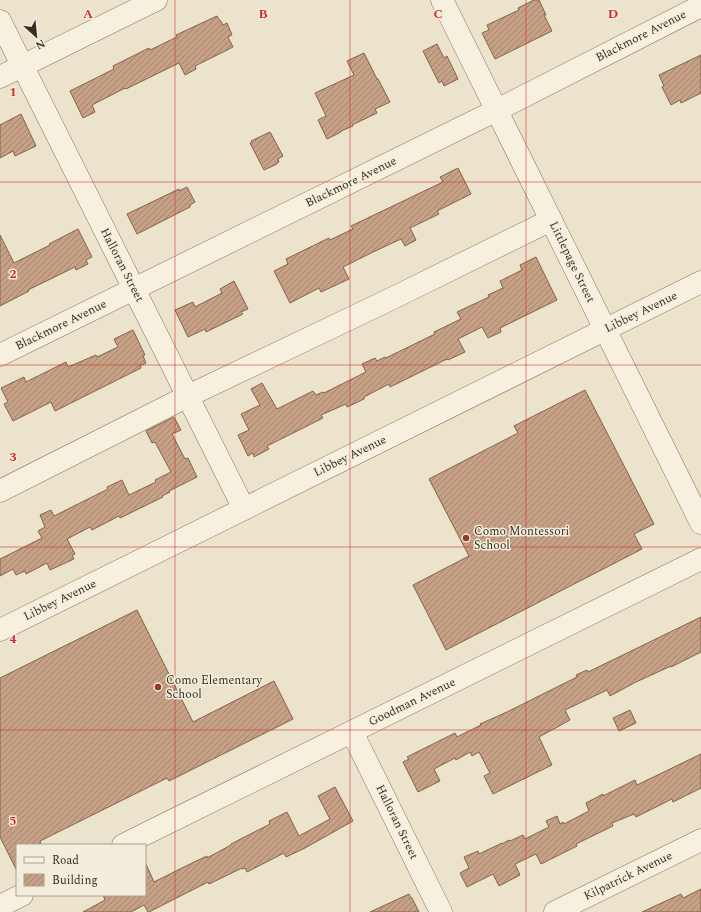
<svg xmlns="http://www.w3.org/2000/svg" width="701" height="912" font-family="Spectral,serif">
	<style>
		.building { fill: url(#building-hatch); stroke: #846249 }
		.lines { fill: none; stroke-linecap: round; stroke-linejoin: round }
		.minor-casing { stroke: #877661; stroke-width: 23 }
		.minor { stroke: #f7f0df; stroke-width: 22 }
		.grid { fill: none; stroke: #d62828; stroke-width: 1; stroke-opacity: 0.55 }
		.poi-dot { fill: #913837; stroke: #f3eddb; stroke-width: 1.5 }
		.labels { text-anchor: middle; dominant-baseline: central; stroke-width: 3; stroke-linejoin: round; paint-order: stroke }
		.street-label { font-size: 12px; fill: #392e23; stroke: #f3eddb }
		.poi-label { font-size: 12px; fill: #392e23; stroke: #f3eddb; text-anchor: start }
		.grid-label { font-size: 13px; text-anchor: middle; font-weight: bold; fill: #d62828; stroke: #f3eddb; stroke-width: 3; stroke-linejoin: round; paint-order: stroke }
	</style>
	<defs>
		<pattern id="building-hatch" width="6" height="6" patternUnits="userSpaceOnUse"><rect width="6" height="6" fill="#c6a186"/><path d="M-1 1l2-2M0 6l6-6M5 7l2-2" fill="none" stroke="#a2846d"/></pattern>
	</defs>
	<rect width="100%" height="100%" fill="#ebe3cc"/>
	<!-- building -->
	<g class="building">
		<path d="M534,0H539L546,15H544L552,31L495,59L482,33L489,30L487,25L519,10L518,8Z"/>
		<path d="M217,16L220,21H221L223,25L227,23L232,35L228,37L233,47L195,66L196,69L185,75L179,63L126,89L125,88L92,105L95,112L83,118L70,91L114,69L113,66L149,48L150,50L177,37L176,35Z"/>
		<path d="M437,44L444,58L447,56L458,79L444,86L442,81L439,83L423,51Z"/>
		<path d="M364,53L377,79H378L390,102L375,109L377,113L352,125L353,126L341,131V132L327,139L318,120L326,116L315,93L354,75L347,61Z"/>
		<path d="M701,55V93L681,103L680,100L671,105L662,87L664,86L659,75Z"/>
		<path d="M21,114L36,146L15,156L13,151L0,158V125Z"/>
		<path d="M270,132L283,156L278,159L279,162L277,163V164L264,170L250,143L252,142L251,141Z"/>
		<path d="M458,168L471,194L437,211L439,214L410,228L416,240L405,246L401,239L373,252L343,267L349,279L321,292L319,288L290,303L274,271L288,264L286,259L329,238L330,240L353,229L351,226L443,182L440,177Z"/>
		<path d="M187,187L195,202L190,205V207L137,234L127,214L179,189V191Z"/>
		<path d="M78,229L92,257L86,260L88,264L76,270L75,267L28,290L29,291L0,306V235L14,263L50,245L49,244Z"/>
		<path d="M536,257L557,300L500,328L501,332L488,338L482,327L458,339L465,352L448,360L447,359L390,387L389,384L364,397V399L347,407L346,404L321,415L323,418L267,446L269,449L254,457L253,453L248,456L238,435L249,430L241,414L260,405L251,389L262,383L277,409L313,391L316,395L323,392L324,393L366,372L362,364L375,358L377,361L385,357L386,358L392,355L435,334L434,332L461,319L457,312L489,297L488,295L503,288L500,281L522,270L520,265Z"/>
		<path d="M234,281L248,309L241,312L243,314L206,332L205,329L188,337L175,310L193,302L195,307L222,293L220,289Z"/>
		<path d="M133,330L145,355L143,356L146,363L140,366L141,368L55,411L51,402L13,421L4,404L8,402L1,388L24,377L26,382L66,362L68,367L96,355L97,357L118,347L114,339Z"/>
		<path d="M585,390L654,524L634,534L642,549L446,650L413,585L469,556L429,479L518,433L514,426Z"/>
		<path d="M174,417L181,430L172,434L185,459L188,458L197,477L169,491L170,492L162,496L163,497L120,518L119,516L92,530L90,527L67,539L75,554L72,555L74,559L50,570L47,563L26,574L25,571L16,575L13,569L0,576V559L42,538L38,531L45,527L40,515L51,510L54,516L108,489L107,487L122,480L129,495L156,482L155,480L171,472L155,442L152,443L146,431Z"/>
		<path d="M137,610L193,722L274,681L293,719L169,781L167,778L40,841L41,845H17V871L0,837V678Z"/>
		<path d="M701,617V652L671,667V666L636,682L610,696L607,690L565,710L570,720L539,737L552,765L493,794L484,776L490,773L479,752L472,756L470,752L456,760L455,758L434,769L440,781L418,792L403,762L409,759L407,757L455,733L457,737L481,725L480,724L507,712L577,677L576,675L587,670L588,672Z"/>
		<path d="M630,710L636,723L619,731L613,718Z"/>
		<path d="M701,754V788L673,802L672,799L636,817L634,814L612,823L613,826L576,844L577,846L541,864L536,854L515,864L520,875L499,886L493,874L467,887L460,873L469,868L464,857L478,851L479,854L502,843V844L509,840L510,841L523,835L525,839L549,827L546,821L557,816L560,824L563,822L564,824L589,811L586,803L603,794V796L635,780L637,785Z"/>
		<path d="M335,787L353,821L305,848L286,857L284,853L247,872L245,868L242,869V868L209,884L208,882L149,912H148L144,905L131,912H83L105,900L103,895H145V862L154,882L192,863L207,856V858L231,845V844L270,824L269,821L287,812L299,836L330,819L318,796Z"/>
		<path d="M701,889V912H642L681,894L683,898Z"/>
		<path d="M409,894L411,898H412L419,912H370Z"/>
	</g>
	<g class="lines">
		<defs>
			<g id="minor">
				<path d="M442,0L701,523"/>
				<path d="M0,21L244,509"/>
				<path d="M0,77L156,0"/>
				<path d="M0,355L497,110L701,6"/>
				<path d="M0,491L188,396L395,297L551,220"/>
				<path d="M0,630L701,282"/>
				<path d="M352,732L441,912"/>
				<path d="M123,845L701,559"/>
				<path d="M0,906L22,895"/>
				<path d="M555,912L701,840"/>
			</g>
		</defs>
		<!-- minor casing -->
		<use href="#minor" class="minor-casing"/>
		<!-- minor -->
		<use href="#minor" class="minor"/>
	</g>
	<!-- grid -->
	<path class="grid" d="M175,0V912M350,0V912M526,0V912M0,182H701M0,365H701M0,547H701M0,730H701"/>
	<!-- markers -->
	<g class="poi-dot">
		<circle cx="466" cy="538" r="4"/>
		<circle cx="158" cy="687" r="4"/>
	</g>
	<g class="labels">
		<!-- street labels -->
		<g class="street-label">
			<text transform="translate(641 36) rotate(-27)">Blackmore Avenue</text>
			<text transform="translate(351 182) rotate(-26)">Blackmore Avenue</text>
			<text transform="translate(572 262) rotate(64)">Littlepage Street</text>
			<text transform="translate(122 265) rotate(63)">Halloran Street</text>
			<text transform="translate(641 312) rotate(-26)">Libbey Avenue</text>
			<text transform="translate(61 325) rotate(-26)">Blackmore Avenue</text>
			<text transform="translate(350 456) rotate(-26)">Libbey Avenue</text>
			<text transform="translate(60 600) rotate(-26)">Libbey Avenue</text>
			<text transform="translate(412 702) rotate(-26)">Goodman Avenue</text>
			<text transform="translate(397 822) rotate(64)">Halloran Street</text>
			<text transform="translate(628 876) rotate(-26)">Kilpatrick Avenue</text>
		</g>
		<!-- poi labels -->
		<g class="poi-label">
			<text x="474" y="531">Como Montessori<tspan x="474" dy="14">School</tspan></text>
			<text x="166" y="680">Como Elementary<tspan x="166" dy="14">School</tspan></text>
		</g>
	</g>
	<g class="grid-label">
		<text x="88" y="18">A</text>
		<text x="263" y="18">B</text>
		<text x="438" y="18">C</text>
		<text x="613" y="18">D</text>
		<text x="13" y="96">1</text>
		<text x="13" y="278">2</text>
		<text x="13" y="461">3</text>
		<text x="13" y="643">4</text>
		<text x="13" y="825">5</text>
	</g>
	<!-- legend -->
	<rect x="16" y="844" width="130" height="52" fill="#f3eddb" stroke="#a9a191"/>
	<rect x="24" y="857" width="20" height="6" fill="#f7f0df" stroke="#a9a191"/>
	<text x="52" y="864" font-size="12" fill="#392e23">Road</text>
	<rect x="24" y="874" width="20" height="12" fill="url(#building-hatch)" stroke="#a9a191"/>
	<text x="52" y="884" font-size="12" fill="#392e23">Building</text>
	<!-- north arrow -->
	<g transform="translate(36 36) rotate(153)" stroke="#f3eddb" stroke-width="3" paint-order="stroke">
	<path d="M0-3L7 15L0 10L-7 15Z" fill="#392e23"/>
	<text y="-6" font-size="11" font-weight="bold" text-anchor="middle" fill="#392e23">N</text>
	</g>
</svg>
